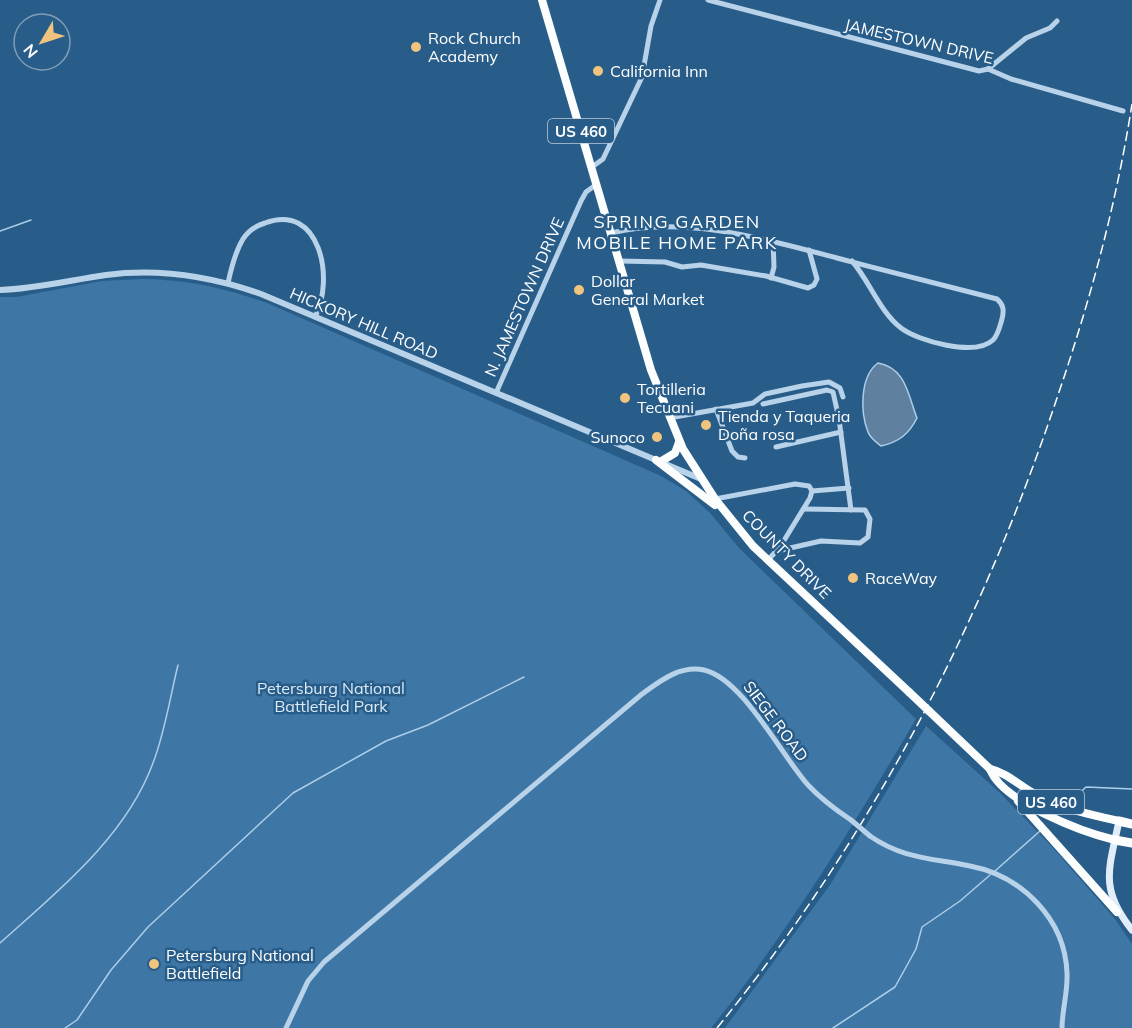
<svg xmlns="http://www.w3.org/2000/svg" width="1132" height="1028" font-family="Mulish,sans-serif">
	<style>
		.green { fill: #3e77a5 }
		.water { fill: #5f819f; stroke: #accee9; stroke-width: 1.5 }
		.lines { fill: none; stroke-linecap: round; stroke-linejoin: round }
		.stream { stroke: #accee9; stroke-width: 1.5 }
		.minor { stroke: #b7d2e9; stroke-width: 5 }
		.tertiary { stroke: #b7d2e9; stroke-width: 6 }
		.secondary { stroke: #e1edf8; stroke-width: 7 }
		.trunk { stroke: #fcfefe; stroke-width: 8 }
		.motorway { stroke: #fff; stroke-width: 9 }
		.rail { stroke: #fff; stroke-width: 1.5; stroke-dasharray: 10 4.5; stroke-linecap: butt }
		.minor-bridge { stroke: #b7d2e9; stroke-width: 5 }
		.trunk-bridge { stroke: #fcfefe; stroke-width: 8 }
		.poi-dot { fill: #f0c37e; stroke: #295d89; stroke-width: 2 }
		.labels { text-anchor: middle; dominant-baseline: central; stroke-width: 5; stroke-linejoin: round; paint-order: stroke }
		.shield { fill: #295d89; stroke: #bfcedc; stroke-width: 1.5 }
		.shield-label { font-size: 15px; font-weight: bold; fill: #fff }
		.poi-label { font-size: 16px; fill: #fff; stroke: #295d89; text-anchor: start }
		.street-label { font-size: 16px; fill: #fff; stroke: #295d89 }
		.park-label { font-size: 16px; fill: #dbeaf7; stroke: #295d89 }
		.neighbourhood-label { font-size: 18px; letter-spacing: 1.5px; fill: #fff; stroke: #295d89 }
	</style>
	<rect width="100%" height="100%" fill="#295d89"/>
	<!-- green -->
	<g class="green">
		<path d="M143,279C190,280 224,288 267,303L661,476L686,491L710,513L739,548L916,719C853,826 789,931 711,1028H0V297H16L102,281Z"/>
		<path d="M926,726L1000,793L1054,849L1115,919L1132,944V1028H725L830,885Z"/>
	</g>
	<!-- water -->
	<path class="water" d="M878,363C906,368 908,395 917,418C909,434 899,442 881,446C876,442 870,438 868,432C860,412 860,376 878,363Z"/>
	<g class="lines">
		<!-- stream -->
		<g class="stream">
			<path d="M0,231L31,220"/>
			<path d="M1069,803L1086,787L1132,789"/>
			<path d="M1057,814L1060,811"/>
			<path d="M995,871L1040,831"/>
			<path d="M0,943C57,892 126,837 153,763C165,732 170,697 178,665"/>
			<path d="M65,1028L77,1020L111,970L148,927L293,793L386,741L428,725L524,677"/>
			<path d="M833,1028L895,987L916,949L922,927L960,901L990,875"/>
		</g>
		<!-- minor -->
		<g class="minor">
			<path d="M708,0L979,71L988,69L1011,79L1123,111"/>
			<path d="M988,69L1026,38L1050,28L1057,21"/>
			<path d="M592,167L603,159L642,77L651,26L660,0"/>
			<path d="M611,233C685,215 765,239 837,258C890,272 943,285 997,299C1004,305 1004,311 1002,319C1000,326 998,335 993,340C975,357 918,341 901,328C880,312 870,282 852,261"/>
			<path d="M620,261L665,262L682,267L701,265L766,276L808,288L814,285L817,279L809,250"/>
			<path d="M771,278L774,267L773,240"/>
			<path d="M228,283C231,269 235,252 243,239C248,231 255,226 265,223C320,202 335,279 315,317"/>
			<path d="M496,393L581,201L586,192L597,184"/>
			<path d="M763,404L827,390L833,392L839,419L851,510"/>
			<path d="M716,409L732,451L738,457L745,458"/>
			<path d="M669,418L753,403L765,394L802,386L829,382L840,388L843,397"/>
			<path d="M776,447L841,432"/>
			<path d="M812,491L849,488"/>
			<path d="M715,499L795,484L809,486L812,491L810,498L780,547L768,560"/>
			<path d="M777,551L821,541L860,543L868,537L870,519L865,510L804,509"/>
			<path d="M870,836C903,859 932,858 970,866C1022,876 1065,919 1067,973C1068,992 1062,1010 1062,1028"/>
			<path d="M286,1028L308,981L324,962L642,694C660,681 680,665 704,670C743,679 781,755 808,785C821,799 836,810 851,820"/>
		</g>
		<!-- tertiary -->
		<path class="tertiary" d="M0,290C35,289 71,280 106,275C159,268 210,276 261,294L701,479"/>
		<!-- secondary -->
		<path class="secondary" d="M1119,821C1109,869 1099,889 1132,930"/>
		<!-- trunk -->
		<g class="trunk">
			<path d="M542,0L651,370L683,449L715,499L753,546L909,692"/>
			<path d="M656,460L715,505"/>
			<path d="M660,462L675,453L679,442"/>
			<path d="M929,711L990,769C1002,802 1082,832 1115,840"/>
			<path d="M990,769C1009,773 1021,788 1039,796C1064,809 1092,815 1119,821"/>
			<path d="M1018,801L1117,912"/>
		</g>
		<!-- motorway -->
		<g class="motorway">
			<path d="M1119,821L1132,824"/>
			<path d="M1115,840L1132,843"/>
		</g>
		<!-- rail -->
		<path class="rail" d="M717,1028C869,841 981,626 1057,398C1090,301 1116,206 1132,104"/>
		<!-- minor-bridge -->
		<path class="minor-bridge" d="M851,820L870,836"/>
		<!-- trunk-bridge -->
		<path class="trunk-bridge" d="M909,692L929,711"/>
	</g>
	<!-- markers -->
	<g class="poi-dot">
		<circle cx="416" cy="47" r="6"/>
		<circle cx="598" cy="71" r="6"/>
		<circle cx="579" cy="290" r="6"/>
		<circle cx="625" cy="398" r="6"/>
		<circle cx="706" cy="425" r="6"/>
		<circle cx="657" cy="437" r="6"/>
		<circle cx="853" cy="578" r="6"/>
		<circle cx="154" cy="964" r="6"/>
	</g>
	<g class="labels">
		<!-- shield labels -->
		<g class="shield">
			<rect x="548" y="119" width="66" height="24" rx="4.5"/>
			<rect x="1018" y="790" width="66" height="24" rx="4.5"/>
		</g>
		<g class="shield-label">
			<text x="581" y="131">US 460</text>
			<text x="1051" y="802">US 460</text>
		</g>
		<!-- poi labels -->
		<g class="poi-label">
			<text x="428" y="38">Rock Church<tspan x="428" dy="18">Academy</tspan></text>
			<text x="610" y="71">California Inn</text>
			<text x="591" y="281">Dollar<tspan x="591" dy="18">General Market</tspan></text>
			<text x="637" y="389">Tortilleria<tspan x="637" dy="18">Tecuani</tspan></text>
			<text x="718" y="416">Tienda y Taqueria<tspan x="718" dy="18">Doña rosa</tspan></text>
			<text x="645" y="437" text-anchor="end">Sunoco</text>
			<text x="865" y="578">RaceWay</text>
			<text x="166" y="955">Petersburg National<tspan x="166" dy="18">Battlefield</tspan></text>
		</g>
		<!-- street labels -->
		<g class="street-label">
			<text transform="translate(919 41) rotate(13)">JAMESTOWN DRIVE</text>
			<text transform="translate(524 297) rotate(-66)">N. JAMESTOWN DRIVE</text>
			<text transform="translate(364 323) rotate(23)">HICKORY HILL ROAD</text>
			<text transform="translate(787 554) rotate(45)">COUNTY DRIVE</text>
			<text transform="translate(776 721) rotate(53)">SIEGE ROAD</text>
		</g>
		<!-- park labels -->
		<g class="park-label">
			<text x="331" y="688">Petersburg National<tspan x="331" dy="18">Battlefield Park</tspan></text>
		</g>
		<!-- neighbourhood labels -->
		<g class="neighbourhood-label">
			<text x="677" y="221">SPRING GARDEN<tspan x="677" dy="21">MOBILE HOME PARK</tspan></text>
		</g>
	</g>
	<!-- north arrow -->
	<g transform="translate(42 42) rotate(231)"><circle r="28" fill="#295d89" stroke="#7f9eb8" stroke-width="1.5"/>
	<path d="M0-4.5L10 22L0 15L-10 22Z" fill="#f0c37e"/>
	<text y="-9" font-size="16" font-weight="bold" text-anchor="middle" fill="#ffffff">N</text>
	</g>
</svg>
